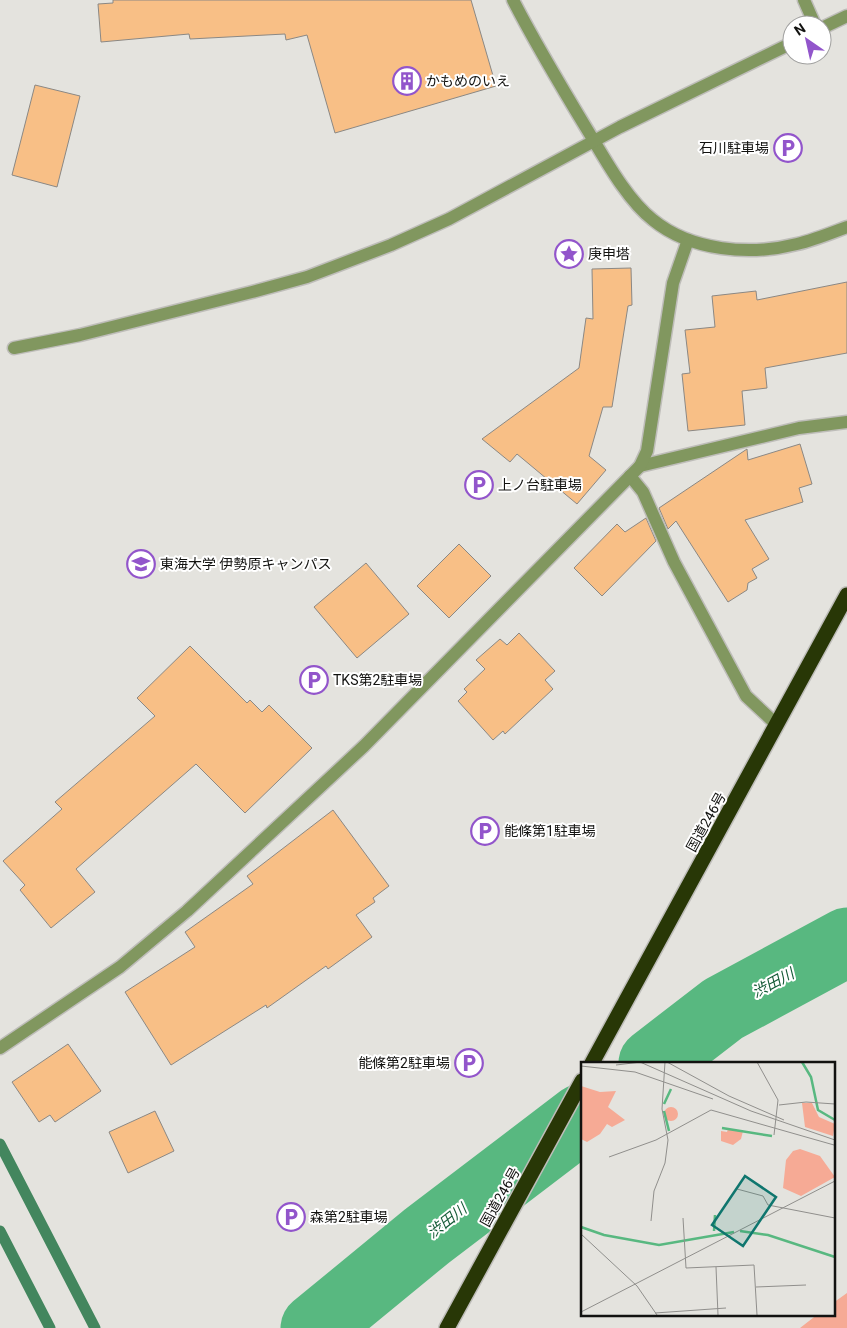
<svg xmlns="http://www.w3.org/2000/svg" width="847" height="1328" font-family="Roboto,'Noto Sans JP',sans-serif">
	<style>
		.green { fill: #f6aa95 }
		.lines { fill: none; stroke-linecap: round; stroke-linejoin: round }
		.stream { stroke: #43865e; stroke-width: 11 }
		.river { stroke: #58b880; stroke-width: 69 }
		.building { fill: #f8bf86; stroke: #8b8884 }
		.minor-casing { stroke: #bebdb9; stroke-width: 15 }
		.highway-casing { stroke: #bebdb9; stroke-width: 18 }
		.minor { stroke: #81975f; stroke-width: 12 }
		.highway { stroke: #283706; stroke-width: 15 }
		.labels { text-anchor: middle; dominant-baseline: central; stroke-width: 4; stroke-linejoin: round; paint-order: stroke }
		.poi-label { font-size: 14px; fill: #121210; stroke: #fff; text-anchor: start }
		.street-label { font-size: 14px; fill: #121210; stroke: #fff }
		.water-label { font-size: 15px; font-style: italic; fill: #145b37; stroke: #fff }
		.inset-river { fill: none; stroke: #58b880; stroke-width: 2.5 }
		.inset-road { fill: none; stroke: #908f8c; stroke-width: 1 }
		.view { fill: #0f766e; fill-opacity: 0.15; stroke: #0f766e; stroke-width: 2.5 }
		.inset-edge { fill: none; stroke: #121210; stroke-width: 2.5 }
	</style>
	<rect width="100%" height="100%" fill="#e4e3de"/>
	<!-- green -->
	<path class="green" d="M847,1293V1328H800L818,1314H833V1303Z"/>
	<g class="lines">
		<!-- stream -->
		<g class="stream">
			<path d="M0,1144L95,1328"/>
			<path d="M0,1231L50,1328"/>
		</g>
		<!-- river -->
		<g class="river">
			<path d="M653,1063L723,1009L847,942"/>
			<path d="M315,1328L427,1236L582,1118"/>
		</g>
	</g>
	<!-- building -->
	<g class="building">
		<path d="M113,0H471L496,86L335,133L307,35L286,40L285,34L190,39L189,34L101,42L98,4L113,3Z"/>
		<path d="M35,85L80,96L57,187L12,175Z"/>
		<path d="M631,268L632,305L628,306L612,407H603L589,456L606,470L577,504L517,454L510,462L482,439L579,368L586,318L593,319L592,269Z"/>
		<path d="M847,282V353L765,368L767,388L742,391L745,425L688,431L682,374L690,373L685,330L715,327L712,296L756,291L757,300Z"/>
		<path d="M800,444L812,484L799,488L803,502L745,520L769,559L752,569L757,578L748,583L747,590L728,602L676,521L668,529L659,508L747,449L748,460Z"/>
		<path d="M646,518L656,541L602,596L574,568L617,524L625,532Z"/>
		<path d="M459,544L491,576L449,618L417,586Z"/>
		<path d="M366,563L409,614L357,658L314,607Z"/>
		<path d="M519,633L555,671L545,680L553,689L505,734L503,731L493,740L458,701L467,692L464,689L485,669L476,660L500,639L507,645Z"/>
		<path d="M190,646L247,703L250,700L262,712L269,705L312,748L245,813L196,764L76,869L95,892L51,928L20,890L25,885L3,861L62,809L55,802L155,716L137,698Z"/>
		<path d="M333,810L389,886L373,898L375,902L356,915L372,937L328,969L326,966L267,1008L266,1005L171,1065L125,992L195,947L185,932L253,884L247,876Z"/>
		<path d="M68,1044L101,1091L55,1122L50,1115L39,1122L12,1082Z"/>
		<path d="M155,1111L174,1151L128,1173L109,1132Z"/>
	</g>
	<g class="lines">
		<defs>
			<g id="minor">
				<path d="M513,0C536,45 562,88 588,131C605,159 627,200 653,220C691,251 750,256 797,244C814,240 831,233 847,227"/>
				<path d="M804,0L815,25"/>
				<path d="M822,28L847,16"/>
				<path d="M14,348L80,335L252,292L307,277L391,245L449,219L620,127L792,43"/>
				<path d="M640,466L799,428L847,422"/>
				<path d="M630,476L643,492L674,562L746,696L777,725"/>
				<path d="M0,1048L120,967L187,911L364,746L640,466L647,451L673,283L688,240"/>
			</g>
			<g id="highway">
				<path d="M592,1063L847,595"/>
				<path d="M447,1328L582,1081"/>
			</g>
		</defs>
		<!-- minor casing -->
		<use href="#minor" class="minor-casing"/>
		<!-- highway casing -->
		<use href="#highway" class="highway-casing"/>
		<!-- minor -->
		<use href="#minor" class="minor"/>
		<!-- highway -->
		<use href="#highway" class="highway"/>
	</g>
	<!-- icons -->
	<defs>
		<symbol id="building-ring" viewBox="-11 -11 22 22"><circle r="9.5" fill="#fff" stroke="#9255cb" stroke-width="1.5"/><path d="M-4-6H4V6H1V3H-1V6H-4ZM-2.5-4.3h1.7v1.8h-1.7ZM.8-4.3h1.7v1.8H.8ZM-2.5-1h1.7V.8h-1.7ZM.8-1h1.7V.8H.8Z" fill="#9255cb"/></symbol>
		<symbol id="parking-ring" viewBox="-11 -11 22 22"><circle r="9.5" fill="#fff" stroke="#9255cb" stroke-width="1.5"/><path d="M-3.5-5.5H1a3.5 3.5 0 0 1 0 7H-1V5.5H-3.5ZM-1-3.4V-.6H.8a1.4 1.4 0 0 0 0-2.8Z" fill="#9255cb"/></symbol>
		<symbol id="sight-ring" viewBox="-11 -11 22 22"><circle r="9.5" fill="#fff" stroke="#9255cb" stroke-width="1.5"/><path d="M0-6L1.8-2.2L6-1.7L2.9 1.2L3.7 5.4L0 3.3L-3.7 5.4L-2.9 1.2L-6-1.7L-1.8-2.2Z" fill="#9255cb"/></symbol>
		<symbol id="university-ring" viewBox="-11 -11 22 22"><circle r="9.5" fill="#fff" stroke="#9255cb" stroke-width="1.5"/><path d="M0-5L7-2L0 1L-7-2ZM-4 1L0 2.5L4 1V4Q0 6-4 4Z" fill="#9255cb"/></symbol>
	</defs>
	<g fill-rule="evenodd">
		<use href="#building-ring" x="391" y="65" width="32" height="32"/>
		<use href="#parking-ring" x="772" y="132" width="32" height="32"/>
		<use href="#sight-ring" x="553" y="238" width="32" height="32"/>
		<use href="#parking-ring" x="463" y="469" width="32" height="32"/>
		<use href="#university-ring" x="125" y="548" width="32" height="32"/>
		<use href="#parking-ring" x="298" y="664" width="32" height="32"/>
		<use href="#parking-ring" x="469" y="815" width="32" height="32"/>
		<use href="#parking-ring" x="453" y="1047" width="32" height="32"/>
		<use href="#parking-ring" x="275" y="1201" width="32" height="32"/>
	</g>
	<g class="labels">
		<!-- poi labels -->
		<g class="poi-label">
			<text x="426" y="81">かもめのいえ</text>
			<text x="769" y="148" text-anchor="end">石川駐車場</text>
			<text x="588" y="254">庚申塔</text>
			<text x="498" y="485">上ノ台駐車場</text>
			<text x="160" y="564">東海大学 伊勢原キャンパス</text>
			<text x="333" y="680">TKS第2駐車場</text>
			<text x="504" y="831">能條第1駐車場</text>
			<text x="450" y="1063" text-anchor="end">能條第2駐車場</text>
			<text x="310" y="1217">森第2駐車場</text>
		</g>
		<!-- street labels -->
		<g class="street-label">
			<text transform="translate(706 822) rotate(-61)">国道246号</text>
			<text transform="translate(500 1197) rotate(-61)">国道246号</text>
		</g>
		<!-- water labels -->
		<g class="water-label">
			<text transform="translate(773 983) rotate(-28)">渋田川</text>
			<text transform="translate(447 1221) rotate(-38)">渋田川</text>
		</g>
	</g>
	<!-- overview -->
	<g transform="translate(581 1062)">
		<rect width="254" height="254" fill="#e4e3de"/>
		<path d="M0,24L19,30L35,29L27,45L44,58L31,65L26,62L19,72L6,80L0,77ZM221,41H231L238,55L254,62L252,74L224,65ZM83 52a7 7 0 1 1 14 0a7 7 0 1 1-14 0ZM147,67L162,69L160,77L152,83L140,79V69L146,70ZM219,87L239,94L254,115L220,134L202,126L205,98L212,89Z" fill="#f6aa95"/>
		<path class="inset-river" d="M221,0L230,15L237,48L254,58M83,42L90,27M83,49L88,69M141,66L191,74M0,165L23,173L78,183L153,170M133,169L134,153M159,169L187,173L254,195"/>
		<path class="inset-road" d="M59,0L170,49L254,78M86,0L148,34L203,58M176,0L197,38L193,73M35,3L60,0M0,4L54,10L132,37M198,43L225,40L254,42M28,95L75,78L130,48L253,83M156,127L182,134L187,143L254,156M102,156L105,206L173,203L176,253M70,159L73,129L84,101L87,78L81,47L84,0M0,172L56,224L76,253M135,205L137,253M175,225L225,223M0,250L254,119M74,251L145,246"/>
		<path class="view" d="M164,114L195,135L162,184L131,163Z"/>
		<rect width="254" height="254" class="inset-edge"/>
	</g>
	<!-- north arrow -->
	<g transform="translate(807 40) rotate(326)"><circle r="24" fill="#ffffff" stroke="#a0a09f"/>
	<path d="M0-4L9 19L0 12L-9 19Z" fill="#9255cb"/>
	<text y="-8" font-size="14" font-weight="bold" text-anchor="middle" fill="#121210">N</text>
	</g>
</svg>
